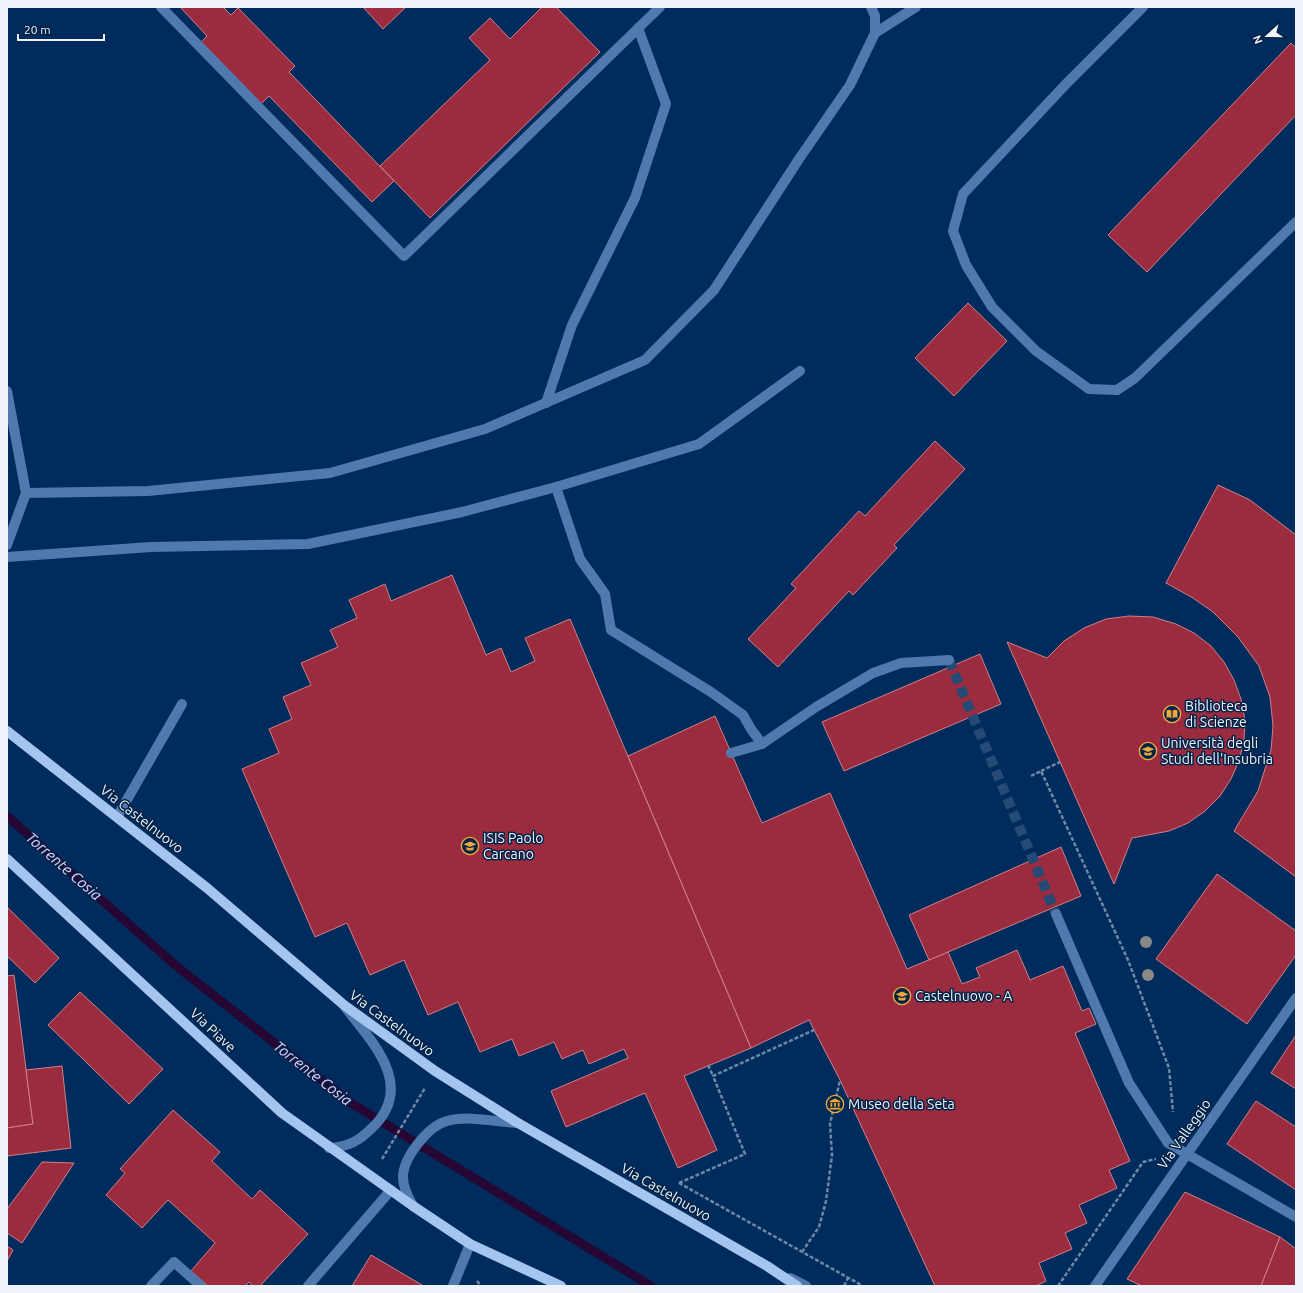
<svg xmlns="http://www.w3.org/2000/svg" width="1303" height="1293" font-family="Ubuntu,sans-serif">
	<style>
		.lines { fill: none; stroke-linecap: round; stroke-linejoin: round }
		.stream { stroke: #260633; stroke-width: 9 }
		.building { fill: #9b2c40; stroke: #d08188 }
		.minor-tunnel { stroke: #244a75; stroke-width: 10; stroke-dasharray: 10 5; stroke-linecap: butt }
		.path { stroke: #6e88a5; stroke-width: 2.5; stroke-dasharray: 4 2; stroke-linecap: butt }
		.minor { stroke: #507aae; stroke-width: 10 }
		.major { stroke: #a4c5f0; stroke-width: 10 }
		.tree { fill: #898a87 }
		.labels { text-anchor: middle; dominant-baseline: central; stroke-width: 3; stroke-linejoin: round; paint-order: stroke }
		.poi-label { font-size: 14px; fill: #eff4fa; stroke: #022348; text-anchor: start }
		.street-label { font-size: 14px; fill: #eff4fa; stroke: #022348 }
		.water-label { font-size: 15px; font-style: italic; fill: #edcefc; stroke: #022348 }
	</style>
	<rect width="100%" height="100%" fill="#002c5d"/>
	<g class="lines">
		<!-- stream -->
		<path class="stream" d="M7,816L175,965L351,1103L651,1286"/>
	</g>
	<!-- building -->
	<g class="building">
		<path d="M180,7H223L231,15L238,8L295,66L289,72L394,181L372,202L269,96L259,106L199,44L207,36Z"/>
		<path d="M363,7H406L383,29Z"/>
		<path d="M542,7H556L600,52L430,218L380,166L490,60L469,38L490,18L510,39Z"/>
		<path d="M1291,43L1296,48V115L1147,272L1108,235Z"/>
		<path d="M968,303L1007,341L954,396L915,358Z"/>
		<path d="M935,441L965,469L894,545L897,548L853,595L849,591L778,667L748,639L796,588L791,584L859,511L865,516Z"/>
		<path d="M1218,485L1250,500L1296,535V877L1234,831L1258,791L1271,750L1273,726L1270,697L1259,666L1238,637L1213,612L1193,598L1166,583Z"/>
		<path d="M452,575L486,655L501,648L511,672L535,661L525,638L570,619L751,1048L684,1076L717,1150L678,1168L645,1093L566,1127L551,1091L628,1058L624,1049L589,1064L583,1050L562,1059L554,1042L519,1056L512,1039L480,1052L458,1002L428,1015L404,960L370,975L347,923L315,937L242,769L279,753L269,729L292,719L283,697L311,685L301,663L338,647L330,630L357,618L349,600L385,584L391,601Z"/>
		<path d="M1129,616L1153,617L1176,624L1194,633L1211,646L1224,662L1234,680L1241,699L1245,720L1244,740L1239,761L1231,779L1220,796L1205,811L1188,823L1169,831L1132,838L1114,884L1007,642L1047,658L1064,641L1084,628L1106,619Z"/>
		<path d="M980,654L1001,704L844,771L822,722Z"/>
		<path d="M715,716L762,823L830,793L907,969L948,952L962,984L980,977L976,968L1017,950L1030,980L1063,966L1082,1011L1089,1008L1096,1024L1075,1033L1130,1161L1109,1170L1117,1188L1079,1205L1087,1223L1065,1233L1072,1249L1039,1263L1046,1281L1036,1286H935L840,1080L809,1020L751,1048L628,756Z"/>
		<path d="M1061,847L1081,896L929,960L909,915Z"/>
		<path d="M1217,874L1296,931V955L1247,1024L1156,959Z"/>
		<path d="M7,907L59,958L35,983L7,956Z"/>
		<path d="M14,975L33,1124L7,1128V976Z"/>
		<path d="M80,992L163,1069L129,1104L48,1025Z"/>
		<path d="M1296,1035V1089L1271,1073Z"/>
		<path d="M62,1066L71,1148L7,1156V1128L33,1124L26,1070Z"/>
		<path d="M1256,1101L1296,1127V1190L1227,1144Z"/>
		<path d="M173,1110L220,1152L212,1161L252,1199L260,1190L308,1234L260,1286H253L249,1282L245,1286H208L191,1271L215,1243L168,1200L142,1228L106,1195L125,1173L120,1169Z"/>
		<path d="M42,1162L74,1163L22,1243L7,1233V1209Z"/>
		<path d="M1185,1192L1280,1237L1261,1286H1142L1127,1279Z"/>
		<path d="M1280,1237L1296,1249V1286H1261Z"/>
		<path d="M7,1246L13,1250L7,1261Z"/>
		<path d="M371,1255L422,1285L421,1286H352Z"/>
	</g>
	<g class="lines">
		<!-- minor-tunnel -->
		<path class="minor-tunnel" d="M949,660L1056,914"/>
		<!-- path -->
		<g class="path">
			<path d="M1041,771L1060,762"/>
			<path d="M1031,776L1041,771L1128,960L1169,1068L1173,1112"/>
			<path d="M708,1065L713,1076"/>
			<path d="M382,1159L425,1088"/>
			<path d="M679,1183L745,1154L713,1076L814,1030"/>
			<path d="M679,1183L863,1286"/>
			<path d="M802,1252L819,1227L826,1201L832,1155L830,1124L840,1080"/>
			<path d="M477,1281L481,1286"/>
			<path d="M844,1286L848,1278"/>
			<path d="M1058,1286L1143,1162L1156,1159"/>
		</g>
		<!-- minor -->
		<g class="minor">
			<path d="M161,7L404,256L660,7"/>
			<path d="M1143,7L1066,84L963,194L953,231L966,265L992,307L1036,351L1089,389L1117,390L1135,378L1296,222"/>
			<path d="M875,33L916,7"/>
			<path d="M7,391L26,493L7,545"/>
			<path d="M546,403L572,325L635,198L666,104L638,28"/>
			<path d="M556,487L580,559L605,594L611,630L711,692L743,715L751,729L762,744L731,753"/>
			<path d="M26,493L148,491L330,473L485,429L645,360L714,290L799,159L850,85L875,33V16L871,7"/>
			<path d="M7,557L151,547L308,544L462,512L556,487L699,444L800,371"/>
			<path d="M762,744L816,707L873,673L901,663L949,660"/>
			<path d="M117,817L182,704"/>
			<path d="M1056,914L1129,1083L1168,1143L1296,1217"/>
			<path d="M329,1148C348,1147 359,1141 372,1128C416,1086 373,1043 345,1007"/>
			<path d="M413,1206C408,1196 403,1188 403,1177C403,1158 428,1126 447,1121C468,1115 496,1122 518,1123"/>
			<path d="M790,1278L806,1286"/>
			<path d="M151,1286L174,1262L201,1286"/>
			<path d="M308,1286L391,1190"/>
			<path d="M453,1286L470,1244"/>
			<path d="M1095,1286L1296,998"/>
		</g>
		<!-- major -->
		<g class="major">
			<path d="M7,731L207,888L344,1005L435,1071L518,1123L767,1266L797,1286"/>
			<path d="M7,859L282,1113L413,1206L470,1244L561,1286"/>
		</g>
	</g>
	<!-- trees -->
	<g class="tree">
		<circle cx="1146" cy="942" r="6"/>
		<circle cx="1148" cy="975" r="6"/>
	</g>
	<!-- icons -->
	<defs>
		<symbol id="library-ring" viewBox="-11 -11 22 22"><circle r="9.5" fill="#022348" stroke="#eda83c" stroke-width="1.5"/><path d="M-6-4Q-3-5.5-.7-3.5V5Q-3 3-6 4ZM6-4Q3-5.5 .7-3.5V5Q3 3 6 4Z" fill="#eda83c"/></symbol>
		<symbol id="university-ring" viewBox="-11 -11 22 22"><circle r="9.5" fill="#022348" stroke="#eda83c" stroke-width="1.5"/><path d="M0-5L7-2L0 1L-7-2ZM-4 1L0 2.5L4 1V4Q0 6-4 4Z" fill="#eda83c"/></symbol>
		<symbol id="school-ring" viewBox="-11 -11 22 22"><circle r="9.5" fill="#022348" stroke="#eda83c" stroke-width="1.5"/><path d="M0-5L7-2L0 1L-7-2ZM-4 1L0 2.5L4 1V4Q0 6-4 4Z" fill="#eda83c"/></symbol>
		<symbol id="museum-ring" viewBox="-11 -11 22 22"><circle r="9.5" fill="#022348" stroke="#eda83c" stroke-width="1.5"/><path d="M0-6L6-3V-2H-6V-3ZM-5-1h2V3h-2ZM-1-1h2V3h-2ZM3-1h2V3H3ZM-6 4H6V6H-6Z" fill="#eda83c"/></symbol>
	</defs>
	<g fill-rule="evenodd">
		<use href="#library-ring" x="1162" y="704" width="20" height="20"/>
		<use href="#university-ring" x="1138" y="741" width="20" height="20"/>
		<use href="#school-ring" x="460" y="836" width="20" height="20"/>
		<use href="#university-ring" x="892" y="986" width="20" height="20"/>
		<use href="#museum-ring" x="825" y="1094" width="20" height="20"/>
	</g>
	<g class="labels">
		<!-- poi labels -->
		<g class="poi-label">
			<text x="1185" y="706">Biblioteca<tspan x="1185" dy="16">di Scienze</tspan></text>
			<text x="1161" y="743">Università degli<tspan x="1161" dy="16">Studi dell'Insubria</tspan></text>
			<text x="483" y="838">ISIS Paolo<tspan x="483" dy="16">Carcano</tspan></text>
			<text x="915" y="996">Castelnuovo - A</text>
			<text x="848" y="1104">Museo della Seta</text>
		</g>
		<!-- street labels -->
		<g class="street-label">
			<text transform="translate(142 819) rotate(38)">Via Castelnuovo</text>
			<text transform="translate(392 1023) rotate(36)">Via Castelnuovo</text>
			<text transform="translate(213 1030) rotate(43)">Via Piave</text>
			<text transform="translate(1184 1134) rotate(-55)">Via Valleggio</text>
			<text transform="translate(666 1192) rotate(30)">Via Castelnuovo</text>
		</g>
		<!-- water labels -->
		<g class="water-label">
			<text transform="translate(64 866) rotate(41)">Torrente Cosia</text>
			<text transform="translate(313 1073) rotate(38)">Torrente Cosia</text>
		</g>
	</g>
	<!-- border -->
	<rect width="1303" height="1293" fill="none" stroke="#eff4fa" stroke-width="16"/>
	<!-- north arrow -->
	<g transform="translate(1267 36) rotate(249)" stroke="#022348" stroke-width="3" paint-order="stroke">
	<path d="M0-3L7 15L0 10L-7 15Z" fill="#eff4fa"/>
	<text y="-6" font-size="11" font-weight="bold" text-anchor="middle" fill="#eff4fa">N</text>
	</g>
	<!-- scale -->
	<path d="M18 34v6h86v-6" fill="none" stroke="#eff4fa" stroke-width="2"/>
	<text x="24" y="34" font-size="12" fill="#eff4fa" stroke="#022348" stroke-width="3" paint-order="stroke">20 m</text>
</svg>
